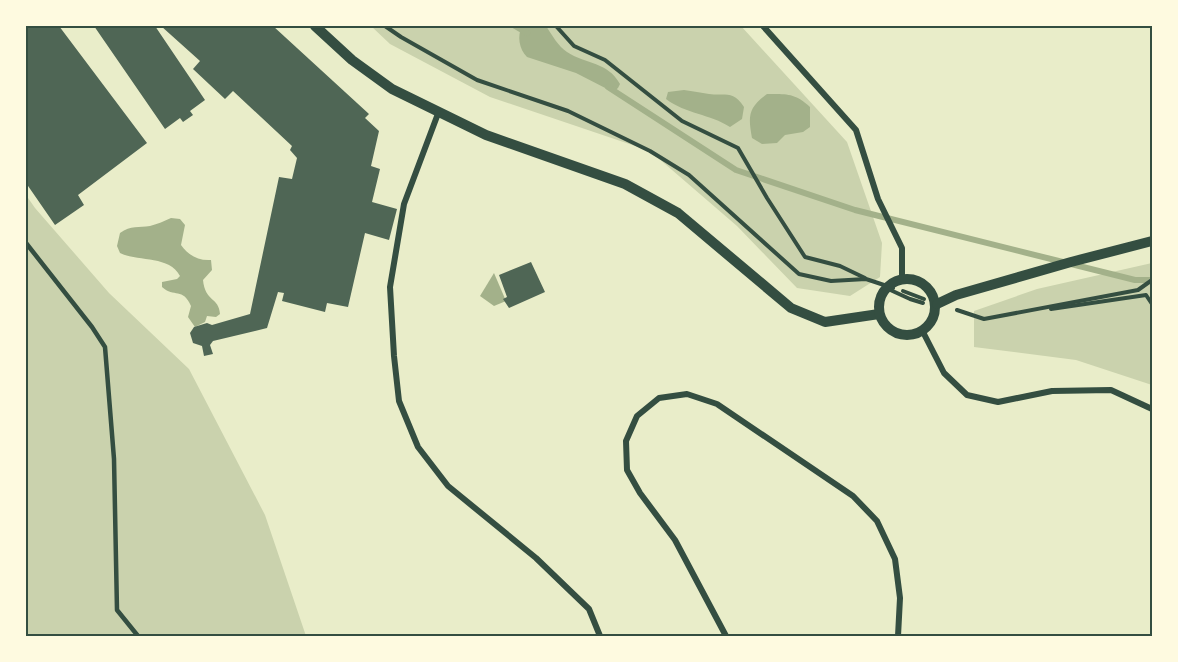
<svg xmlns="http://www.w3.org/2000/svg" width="1178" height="662" font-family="'Archivo Narrow',sans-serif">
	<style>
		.green { fill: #cad2ad }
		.water { fill: #a3b18a }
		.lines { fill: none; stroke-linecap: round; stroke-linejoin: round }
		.stream { stroke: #a3b18a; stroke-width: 6 }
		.building { fill: #4f6655 }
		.path { stroke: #344e41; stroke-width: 4 }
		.service { stroke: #344e41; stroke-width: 4.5 }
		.minor { stroke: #344e41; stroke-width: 6 }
		.tertiary { stroke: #344e41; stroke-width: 10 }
		.neatline { fill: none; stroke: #344e41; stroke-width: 2 }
	</style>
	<rect width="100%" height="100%" fill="#e9edc9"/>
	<!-- green -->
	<g class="green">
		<path d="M371,26H741L847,142L882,243L880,277L850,296L797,288L737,226L650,151L490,97L390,44Z"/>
		<path d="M26,195L35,208L109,293L189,369L265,515L306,636H26Z"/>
		<path d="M1152,263V385L1076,360L974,347V311L1037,289Z"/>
	</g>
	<!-- water -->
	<g class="water">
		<path d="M522,26H546C552,35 558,46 567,52C587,65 607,61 620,84L618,88L613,92L576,73L527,57C519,49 517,36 522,26Z"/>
		<path d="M684,90C693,91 701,93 709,94C725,96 733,90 744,107L742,119L730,127C710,114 686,114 666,99L668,92Z"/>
		<path d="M767,94C787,94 795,93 810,107V127L803,132L785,135L777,143L762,144L752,138C748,116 748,108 767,94Z"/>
		<path d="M171,218L180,219L185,225L181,245C188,255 198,261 211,260L212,270L203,280C205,302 219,297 220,314L216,317L207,316L205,322L195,327L188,317L191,306C183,287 174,298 162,287V282L177,279L180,276C169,255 138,262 120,253L117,246L120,233C131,225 139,228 150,226C158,224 164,221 171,218Z"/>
		<path d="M494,273L506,301L494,306L480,296Z"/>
	</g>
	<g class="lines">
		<!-- stream -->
		<g class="stream">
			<path d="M515,26L527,33"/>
			<path d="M608,87L736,170L855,210L1135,280H1152"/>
		</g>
	</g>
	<!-- building -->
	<g class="building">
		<path d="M26,26H47L48,28L52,26H59L147,143L78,195L84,205L55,225L26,183Z"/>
		<path d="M94,26H155L205,100L190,111L193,115L183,122L180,118L165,129Z"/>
		<path d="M161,26H273L369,114L365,118L379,131L371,166L380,169L372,202L397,209L389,240L365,233L348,307L327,303L325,312L282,301L284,293L278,292L267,328L213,341L210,345L213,354L204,356L202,346L193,343L190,333L194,327L207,323L212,325L250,314L279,177L292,179L297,158L290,150L292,146L233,91L225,99L193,69L200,61Z"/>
		<path d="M531,262L545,292L509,308L503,299L507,297L499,275Z"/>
	</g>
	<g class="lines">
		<!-- path -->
		<g class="path">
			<path d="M385,26L401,37L477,80L568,111L650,151L689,175L799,274L831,281L866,279L893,288"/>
			<path d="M556,26L574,46L605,60L682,121L738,148L767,198L805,257L840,266L865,278"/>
			<path d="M886,288L910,299L923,303"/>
			<path d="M903,291L924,299"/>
			<path d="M1051,309L1146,295L1152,304"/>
			<path d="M957,310L984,319L1138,290L1152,280"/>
		</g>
		<!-- service -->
		<path class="service" d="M26,243L92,327L105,347L114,459L117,610L138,636"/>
		<!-- minor -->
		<g class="minor">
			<path d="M763,26L856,130L878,199L902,248V278"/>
			<path d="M439,111L404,204L390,287L394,356L399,401L418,447L448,486L536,558L589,609L600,636"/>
			<path d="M923,332L944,373L967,395L998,402L1052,391L1111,390L1152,409"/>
			<path d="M726,636L675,540L640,493L627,470L626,441L637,416L659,398L687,394L717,404L853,496L877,521L895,559L900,598L898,636"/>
		</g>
		<!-- tertiary -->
		<g class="tertiary">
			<path d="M315,26L352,60L392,89L486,135L625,184L678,213L791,308L825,322L879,314"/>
			<circle cx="907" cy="307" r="28"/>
			<path d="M937,304L956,295L1071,262L1152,241"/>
		</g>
	</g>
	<!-- border -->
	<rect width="1178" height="662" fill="none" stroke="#fefae0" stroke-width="54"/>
	<rect x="27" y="27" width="1124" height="608" class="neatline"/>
</svg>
